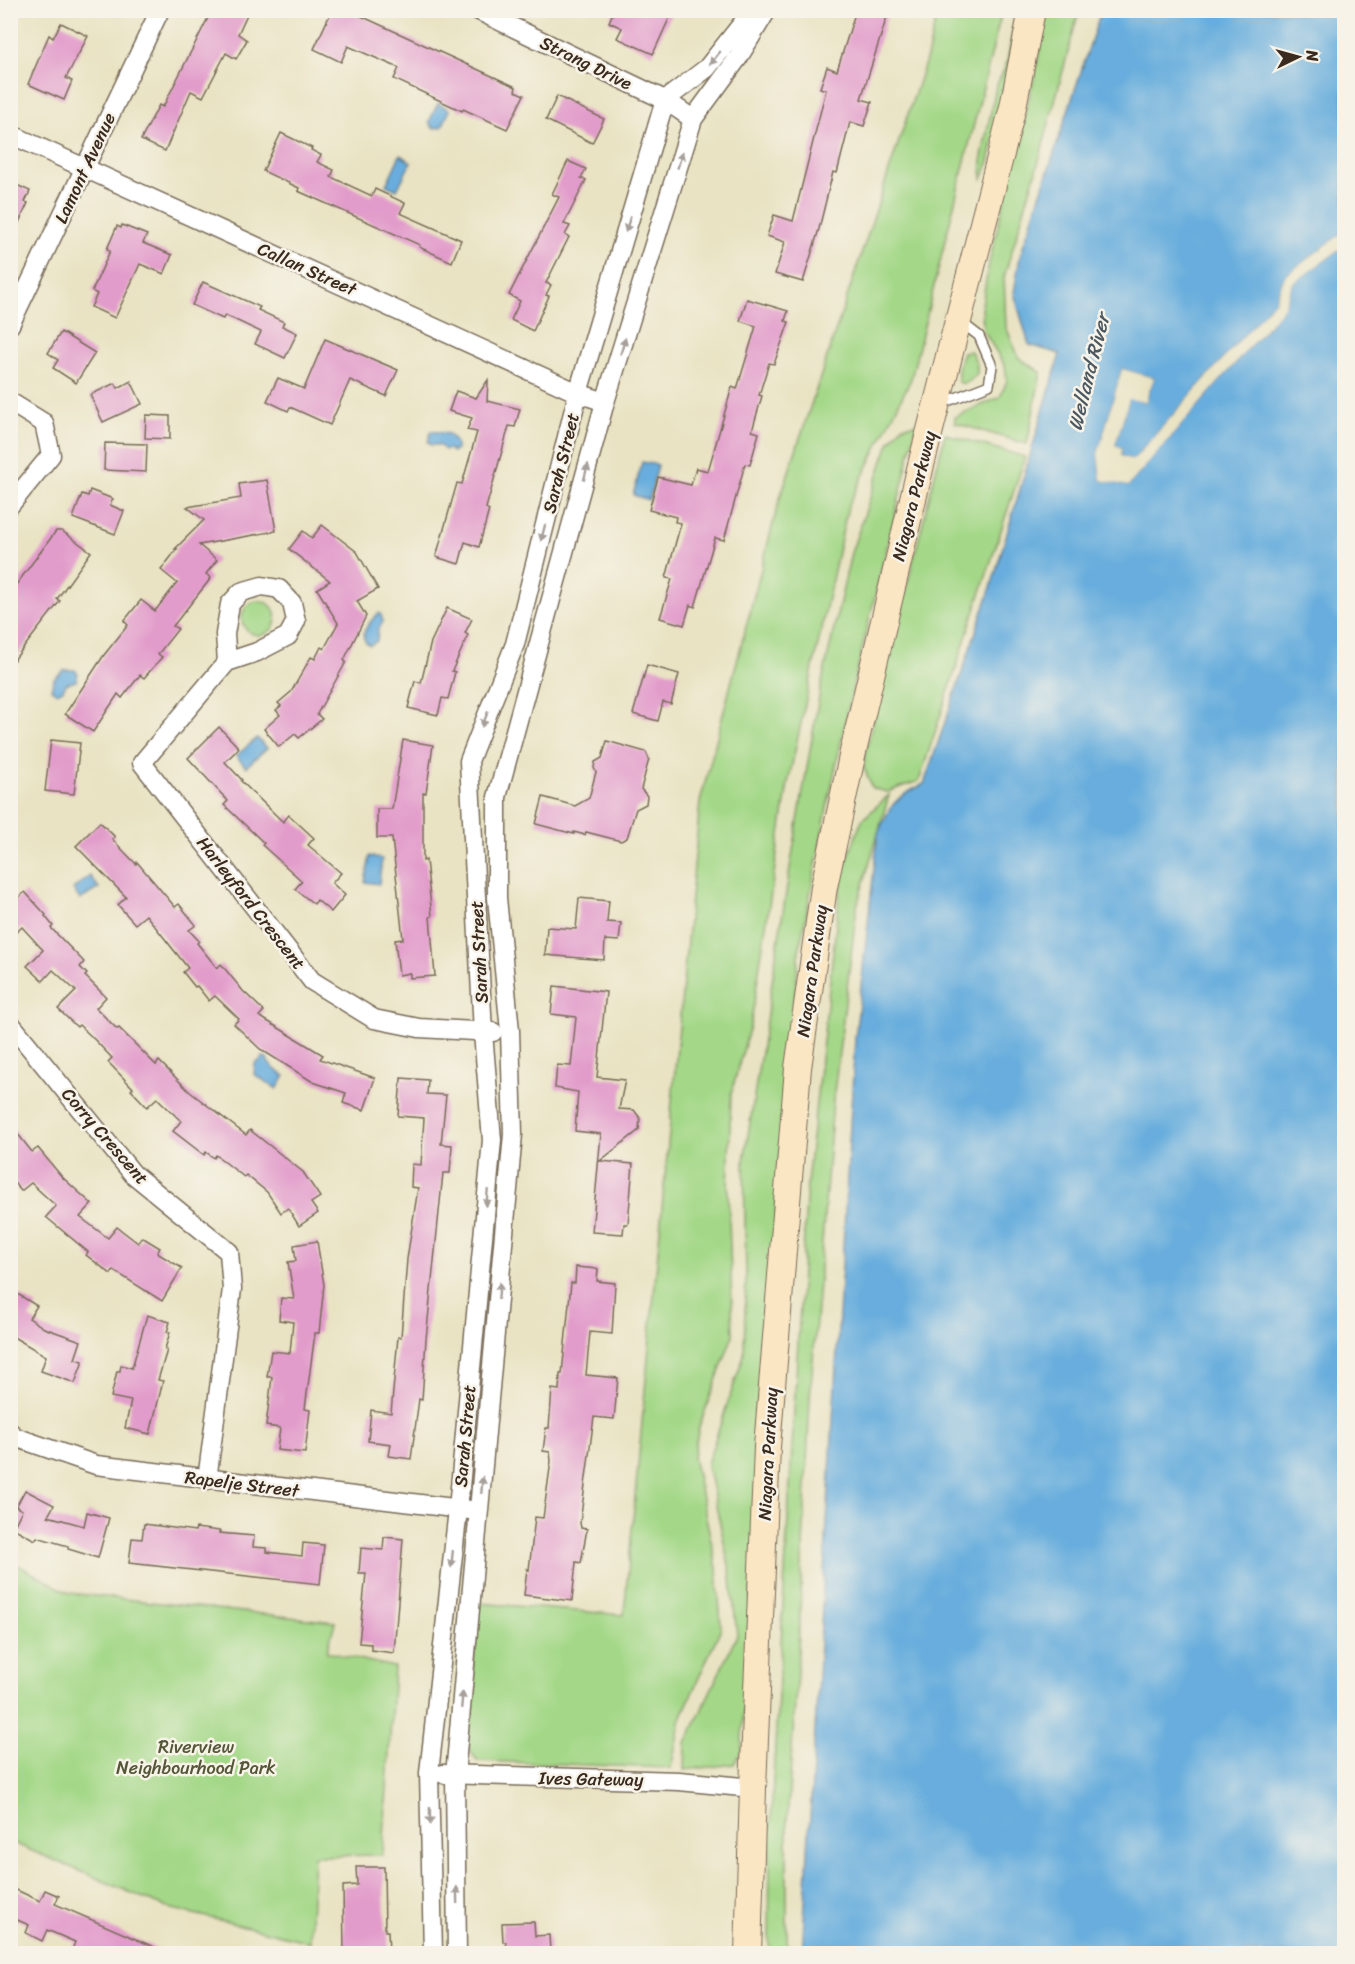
<svg xmlns="http://www.w3.org/2000/svg" width="1355" height="1964" font-family="Sriracha,sans-serif">
	<style>
		.green { fill: #a4d888; stroke: #708153; stroke-width: 1.5 }
		.water { fill: #68addd; stroke: #526c7e; stroke-width: 1.5 }
		.pier { fill: #e9e3c3 }
		.building { fill: #e29ccb }
		.lines { fill: none; stroke-linecap: round; stroke-linejoin: round }
		.lane-casing { stroke: #786b58; stroke-width: 12 }
		.street-casing { stroke: #786b58; stroke-width: 21 }
		.secondary-casing { stroke: #786b58; stroke-width: 28 }
		.lane { stroke: #fff; stroke-width: 9 }
		.street { stroke: #fff; stroke-width: 18 }
		.secondary { stroke: #fbe6c4; stroke-width: 26 }
		.oneway { fill: #a79f9a }
		.labels { text-anchor: middle; dominant-baseline: central; stroke-width: 5; stroke-linejoin: round; paint-order: stroke }
		.street-label { font-size: 18px; fill: #3b2a1e; stroke: #f7f3e8 }
		.park-label { font-size: 18px; fill: #555638; stroke: #f7f3e8 }
		.water-label { font-size: 20px; font-style: italic; fill: #4b5861; stroke: #f7f3e8 }
	</style>
	<rect width="100%" height="100%" fill="#f7f3e8"/>
	<filter id="ink" filterUnits="userSpaceOnUse"><feTurbulence type="fractalNoise" baseFrequency=".0167" numOctaves="2"/><feDisplacementMap in="SourceGraphic" scale="12" xChannelSelector="R" yChannelSelector="G"/><feConvolveMatrix kernelMatrix="1 2 1 2 8 2 1 2 1" color-interpolation-filters="sRGB"/></filter>
	<filter id="wash" filterUnits="userSpaceOnUse"><feTurbulence type="fractalNoise" baseFrequency=".008" numOctaves="4" result="noise"/><feDisplacementMap in="SourceGraphic" scale="24" xChannelSelector="R" yChannelSelector="G"/><feGaussianBlur stdDeviation="1.35" result="paint"/><feColorMatrix in="noise" values="0 0 0 0 0 0 0 0 0 0 0 0 0 0 0 0 0 1.4 0 .05"/><feComposite in="paint" operator="in"/></filter>
	<g filter="url(#wash)">
		<rect width="100%" height="100%" fill="#e9e3c3"/>
		<!-- green -->
		<g class="green">
			<path d="M938,11H1002L911,379L848,506L788,783L751,1022L731,1094L728,1191L733,1335L699,1427L693,1457L717,1568L721,1628L681,1718L671,1768L477,1761L466,1744L479,1603L624,1615L700,802L779,501L927,57Z"/>
			<path d="M1016,11H1020L989,162L982,180V156L996,87L1007,63Z"/>
			<path d="M1047,11H1079L1038,164L1004,277L1006,327L1019,358L1041,372L1027,444L955,423V417L1000,397L1007,381L1005,366L983,330L982,305L989,263L1036,69Z"/>
			<path d="M971,351L977,364V374C971,380 966,386 958,382V367L963,352Z"/>
			<path d="M917,424L854,682L829,798L799,951L779,1166L741,1752L734,1764L685,1770L686,1743L737,1635L730,1570L707,1464L744,1355L746,1277L744,1161L788,880L820,691L851,553L889,443L902,426Z"/>
			<path d="M945,434L1025,457L919,781L887,792L872,788L864,768L865,754Z"/>
			<circle cx="259" cy="618" r="17"/>
			<path d="M889,795L857,906L833,1101L810,1398L797,1673L787,1822V1953L769,1954L770,1836L807,1183L842,873L862,820Z"/>
			<path d="M10,1561L69,1593L335,1622L327,1652L394,1667L383,1855L314,1856L310,1942L165,1907L11,1842Z"/>
		</g>
		<!-- water -->
		<g class="water">
			<path d="M1101,11H1344V232L1285,276L1275,301L1133,460L1121,456L1122,448L1115,445L1129,398L1145,402L1154,378L1122,369L1098,454L1101,480L1128,486L1284,307L1292,284L1344,246V1953L802,1954L855,1039L878,833C890,805 895,797 924,784L991,587L1060,354L1029,345L1014,293L1020,256Z"/>
			<path d="M438,103L450,110L442,127L433,128L429,122Z"/>
			<path d="M400,155L411,162L397,190L386,185Z"/>
			<path d="M431,431L449,434L456,443V450L452,452L450,449L445,450L439,445H431L428,442Z"/>
			<path d="M642,462L658,465L649,500L633,495Z"/>
			<path d="M379,613L381,615L383,622L378,630L377,641L370,645C355,637 371,620 379,613Z"/>
			<path d="M64,670H75L78,674L76,681L66,684L63,690L57,693L51,689L54,679Z"/>
			<path d="M257,738L267,748L246,767L236,756Z"/>
			<path d="M370,856L382,859L379,884L365,882Z"/>
			<path d="M90,876L99,888L80,900L73,889Z"/>
			<path d="M262,1057L267,1058C268,1066 278,1071 285,1076L277,1089L254,1074L255,1064L261,1060Z"/>
		</g>
		<!-- pier -->
		<path class="pier" d="M1344,232V236L1287,278L1278,303L1133,463L1119,458V450L1113,447L1112,444L1126,397L1129,395L1143,399L1150,380L1124,373L1101,454L1104,478L1127,483L1281,305L1290,282L1344,243V246L1292,284L1284,307L1128,486L1101,480L1098,454L1122,369L1154,378L1145,402L1129,399L1115,445L1122,448L1121,456L1133,460L1275,301L1285,276Z"/>
		<g id="blocks">
			<!-- building -->
			<g class="building">
				<path d="M212,10H249L238,34L247,40L236,59L226,53L203,97L191,91L165,151L141,140L159,105L163,107Z"/>
				<path d="M332,10H348L516,87L515,91L524,95L507,129L463,109L462,111L394,79L399,68L348,46L341,62L314,49Z"/>
				<path d="M614,10H673L653,54L617,38L622,28L609,22Z"/>
				<path d="M856,10H889L861,99L872,102L864,126L850,122L837,173L833,172L819,229L803,282L775,274L785,242L767,236L774,215L793,221L826,90L820,88L827,67L837,71Z"/>
				<path d="M61,23L88,36L66,78L72,81L64,100L28,84L49,35L53,38Z"/>
				<path d="M557,96L604,119L592,143L546,120Z"/>
				<path d="M281,133L312,148L311,150L321,155L317,162L334,170L331,177L372,196L375,189L405,203L400,213L461,240L452,262L419,247L420,245L298,191L299,188L263,171Z"/>
				<path d="M568,161L586,169L581,178L586,180L564,224L570,226L565,235L569,237L546,283L551,285L546,295L549,296L533,331L511,320L520,301L509,295L559,197L552,194Z"/>
				<path d="M10,182L30,191L25,202L28,203L10,242Z"/>
				<path d="M122,225L147,235L143,243L172,255L164,274L140,264L115,318L91,307L97,294L92,291L110,251L107,249L117,226L121,228Z"/>
				<path d="M203,282L260,307L258,310L284,322L282,326L297,333L285,358L255,344L261,332L225,315L223,319L192,305Z"/>
				<path d="M747,299L788,311L785,321L789,322L774,364L769,363L759,395L762,396L752,431L759,433L750,465L745,464L724,540L715,538L695,607L690,605L684,625L660,618L672,579L666,578L681,523L675,522L676,517L649,510L658,477L691,485L696,468L708,471L732,387L737,389L756,326L740,321Z"/>
				<path d="M61,332L95,353L76,383L53,368L58,360L48,353Z"/>
				<path d="M325,339L398,370L386,396L350,380L330,425L290,407L288,411L267,401L278,378L304,389Z"/>
				<path d="M488,380L487,401L520,409L515,427L509,426L486,508L489,510L479,547L465,542L459,564L436,557L457,483L462,484L477,432L467,430L472,418L449,411L456,391L476,398Z"/>
				<path d="M131,381L142,404L103,422L90,395L115,383L118,388Z"/>
				<path d="M146,415L170,416V439L145,438Z"/>
				<path d="M105,443L147,444L146,472L104,470Z"/>
				<path d="M267,480L276,531L199,545L217,560L206,574L211,578L173,626L178,629L158,654L162,657L144,678L140,675L122,698L118,694L93,732L65,714L104,655L128,625L124,621L141,600L155,611L177,583L161,570L177,549H175L204,520L187,507L241,498L239,484Z"/>
				<path d="M90,490L113,499L110,505L124,511L115,534L73,518L82,494L88,496Z"/>
				<path d="M322,525L357,552L378,589L357,601L366,616L344,660L346,662L317,714L322,719L299,738L295,734L279,747L264,729L280,715L276,710L281,706L278,703L291,692L311,657L315,659L321,647L324,649L338,623L317,589L330,581L289,549L303,531L312,538Z"/>
				<path d="M56,531H62L91,552L57,599L60,601L10,665V593Z"/>
				<path d="M447,608L472,619L465,633L468,635L452,671L455,672L448,699L442,698L438,715L408,708L415,681L421,683L431,642Z"/>
				<path d="M647,665L679,674L671,704L663,702L658,721L633,714Z"/>
				<path d="M219,727L239,748L225,762L242,780L241,781L283,822L289,815L314,838L308,845L341,873L332,883L345,895L331,912L317,900L314,904L295,889L302,881L262,845L264,843L224,805L228,801L188,758Z"/>
				<path d="M51,740L80,743L74,794L45,791Z"/>
				<path d="M403,740L433,745L426,793H423V861L426,860L432,916L430,917L435,976L410,978V973L399,975L395,940L403,939L392,838H377V809H392Z"/>
				<path d="M607,741L646,752L649,759L641,789L647,796L646,804L636,809L627,838L621,841L586,832L585,835L574,832V834L536,824L543,797L575,806L589,798L596,772L594,768L595,762L602,758Z"/>
				<path d="M100,822L115,837L112,839L136,864L137,862L175,907L179,904L196,925L189,930L199,941L197,943L217,968L221,964L243,991L264,1011L259,1016L323,1055L320,1059L375,1078L364,1110L343,1103L346,1093L313,1082L260,1049L234,1024L239,1019L215,996L209,1001L197,986L195,987L183,972L188,968L146,915L135,924L118,905L126,897L76,846Z"/>
				<path d="M25,892L46,915L45,916L53,926L51,928L84,962L80,967L87,974L85,976L106,997L96,1008L117,1029L119,1028L156,1065L159,1061L190,1092L246,1135L250,1130L303,1172L320,1197L311,1203L318,1213L299,1226L288,1208L281,1213L267,1192L246,1175L244,1177L216,1155L214,1158L206,1152L204,1155L173,1131L181,1121L157,1098L147,1107L131,1090L133,1088L108,1062L112,1058L91,1036L79,1025L77,1027L58,1009L76,991L53,970L43,981L27,966L43,950L22,927L10,938V905Z"/>
				<path d="M579,898L609,901L607,922L621,923L619,941L605,940L604,960L545,955L547,927L576,929Z"/>
				<path d="M554,986L606,992L597,1077L625,1080L619,1109L634,1110L640,1118L639,1130L600,1161L633,1164L628,1224H624L623,1234L592,1232L601,1134L575,1131L578,1092L555,1088L557,1065L571,1066L576,1017L551,1014Z"/>
				<path d="M401,1078L428,1080L427,1094L446,1095L441,1144L452,1145L450,1173H443L426,1339L422,1400L419,1399L411,1459L389,1456L391,1444L368,1441L371,1410L391,1413L398,1337H401L407,1259L418,1188L411,1187L412,1164L421,1165L424,1118L398,1116Z"/>
				<path d="M10,1124L32,1152L38,1148L62,1177L92,1204L80,1217L108,1238L117,1227L138,1243L142,1237L160,1248L157,1253L182,1268L162,1301L113,1270L111,1274L86,1255L88,1252L46,1217L56,1206L31,1183L21,1191L10,1178Z"/>
				<path d="M317,1241L324,1285L319,1333H315L305,1409L310,1410L305,1453L277,1450L280,1428L266,1426L272,1377H267L271,1351L290,1353L293,1322L279,1320L281,1298L294,1299L288,1262L296,1261L294,1245Z"/>
				<path d="M576,1267L598,1269L597,1281L615,1283L612,1334L590,1332L586,1375L618,1378L614,1419L594,1417L580,1523L581,1528L587,1529L581,1563L576,1562L572,1601L524,1595L527,1569L529,1570L535,1517L543,1518L551,1461L550,1452L543,1451L546,1428H549L552,1389L559,1390L560,1374H562L571,1283H575Z"/>
				<path d="M16,1293L37,1306L29,1318L44,1328L81,1341L75,1359L83,1361L75,1383L41,1371L46,1356L10,1335V1302Z"/>
				<path d="M147,1315L170,1322L167,1332H170L165,1349L167,1350L158,1380L163,1381L150,1434L125,1428L131,1401L111,1397L117,1371H120L121,1365L132,1368Z"/>
				<path d="M25,1490L54,1505L48,1516L84,1526L87,1512L109,1518L98,1558L68,1549V1546L37,1537L35,1540L13,1528L22,1510L16,1507Z"/>
				<path d="M144,1524L195,1531L196,1528L220,1531L219,1533L254,1536L253,1547L267,1548V1552L302,1556L303,1543L324,1545L320,1584L129,1563L132,1538L142,1539Z"/>
				<path d="M384,1537L403,1539L394,1653L371,1650V1644L359,1643L366,1573H359L361,1548L383,1550Z"/>
				<path d="M356,1867H384L385,1931H388L389,1953H344L343,1886L357,1885Z"/>
				<path d="M10,1887L40,1901L45,1890L59,1896L55,1904L168,1953H71L75,1942L47,1930L42,1941L26,1933L29,1925L10,1917Z"/>
				<path d="M534,1922L535,1936L549,1935L550,1951H537V1953H507L506,1942H503L502,1923Z"/>
			</g>
		</g>
	</g>
	<g filter="url(#ink)">
		<use href="#blocks" fill-opacity="0" stroke="#786b58" stroke-width="1.5"/>
		<g class="lines">
			<defs>
				<path id="lane" d="M940,404L989,385L992,366L979,336L961,322"/>
				<g id="street">
					<path d="M477,10L665,100L693,119"/>
					<path d="M10,134L578,393L605,402"/>
					<path d="M10,325L160,10"/>
					<path d="M10,402L44,423L51,455L10,505"/>
					<path d="M227,662L225,634L230,604L241,592L262,586L279,589L292,603L296,621L288,636L257,652L227,662L142,763L312,981L374,1019L419,1028L493,1032"/>
					<path d="M10,1023L133,1174L229,1252L232,1289L207,1480"/>
					<path d="M10,1432L15,1437L96,1465L470,1510"/>
					<path d="M443,1774L679,1781L753,1788"/>
					<path d="M433,1954L429,1773L458,1509L492,1140L483,1033L469,761L515,644L578,393L665,100L707,68L745,20L749,10"/>
					<path d="M457,1954L455,1775L513,1134L510,1031L497,898V797L605,402L693,119L738,58L767,10"/>
				</g>
				<path id="secondary" d="M748,1954L753,1788L767,1447L798,1068L824,887L853,752L921,465L1013,107L1032,10"/>
			</defs>
			<!-- lane casing -->
			<use href="#lane" class="lane-casing"/>
			<!-- street casing -->
			<use href="#street" class="street-casing"/>
			<!-- secondary casing -->
			<use href="#secondary" class="secondary-casing"/>
			<!-- lane -->
			<use href="#lane" class="lane"/>
			<!-- street -->
			<use href="#street" class="street"/>
			<!-- secondary -->
			<use href="#secondary" class="secondary"/>
		</g>
		<!-- one-way arrows -->
		<defs><path id="oneway-solid" d="M-6-.8H1V-3.2L6.5 0L1 3.2V.8H-6Z" transform="scale(1.5)"/></defs>
		<g class="oneway">
			<use href="#oneway-solid" transform="translate(715 58) rotate(129)"/>
			<use href="#oneway-solid" transform="translate(680 160) rotate(-73)"/>
			<use href="#oneway-solid" transform="translate(628 224) rotate(107)"/>
			<use href="#oneway-solid" transform="translate(623 346) rotate(-73)"/>
			<use href="#oneway-solid" transform="translate(586 472) rotate(-75)"/>
			<use href="#oneway-solid" transform="translate(543 533) rotate(104)"/>
			<use href="#oneway-solid" transform="translate(485 719) rotate(112)"/>
			<use href="#oneway-solid" transform="translate(487 1198) rotate(95)"/>
			<use href="#oneway-solid" transform="translate(499 1291) rotate(-85)"/>
			<use href="#oneway-solid" transform="translate(482 1485) rotate(-85)"/>
			<use href="#oneway-solid" transform="translate(452 1559) rotate(96)"/>
			<use href="#oneway-solid" transform="translate(462 1700) rotate(-85)"/>
			<use href="#oneway-solid" transform="translate(430 1816) rotate(89)"/>
			<use href="#oneway-solid" transform="translate(457 1895) rotate(-91)"/>
		</g>
	</g>
	<g class="labels">
		<!-- street labels -->
		<g class="street-label">
			<text transform="translate(586 63) rotate(26)">Strang Drive</text>
			<text transform="translate(85 168) rotate(-65)">Lamont Avenue</text>
			<text transform="translate(307 269) rotate(24)">Callan Street</text>
			<text transform="translate(561 463) rotate(-76)">Sarah Street</text>
			<text transform="translate(914 496) rotate(-76)">Niagara Parkway</text>
			<text transform="translate(251 903) rotate(52)">Harleyford Crescent</text>
			<text transform="translate(479 952) rotate(-93)">Sarah Street</text>
			<text transform="translate(812 971) rotate(-82)">Niagara Parkway</text>
			<text transform="translate(105 1136) rotate(49)">Corry Crescent</text>
			<text transform="translate(465 1436) rotate(-85)">Sarah Street</text>
			<text transform="translate(768 1454) rotate(-87)">Niagara Parkway</text>
			<text transform="translate(242 1484) rotate(7)">Rapelje Street</text>
			<text transform="translate(591 1779) rotate(1)">Ives Gateway</text>
		</g>
		<!-- park labels -->
		<g class="park-label">
			<text x="196" y="1747">Riverview<tspan x="196" dy="21">Neighbourhood Park</tspan></text>
		</g>
		<!-- water labels -->
		<g class="water-label">
			<text transform="translate(1089 372) rotate(-76)">Welland River</text>
		</g>
	</g>
	<!-- margin -->
	<rect width="1355" height="1964" fill="none" stroke="#f7f3e8" stroke-width="36"/>
	<!-- north arrow -->
	<g transform="translate(1298 57) rotate(85)" stroke="#f7f3e8" stroke-width="4.5" paint-order="stroke">
	<path d="M0-4.5L10 22L0 15L-10 22Z" fill="#3b2a1e"/>
	<text y="-9" font-size="16" font-weight="bold" text-anchor="middle" fill="#3b2a1e">N</text>
	</g>
</svg>
